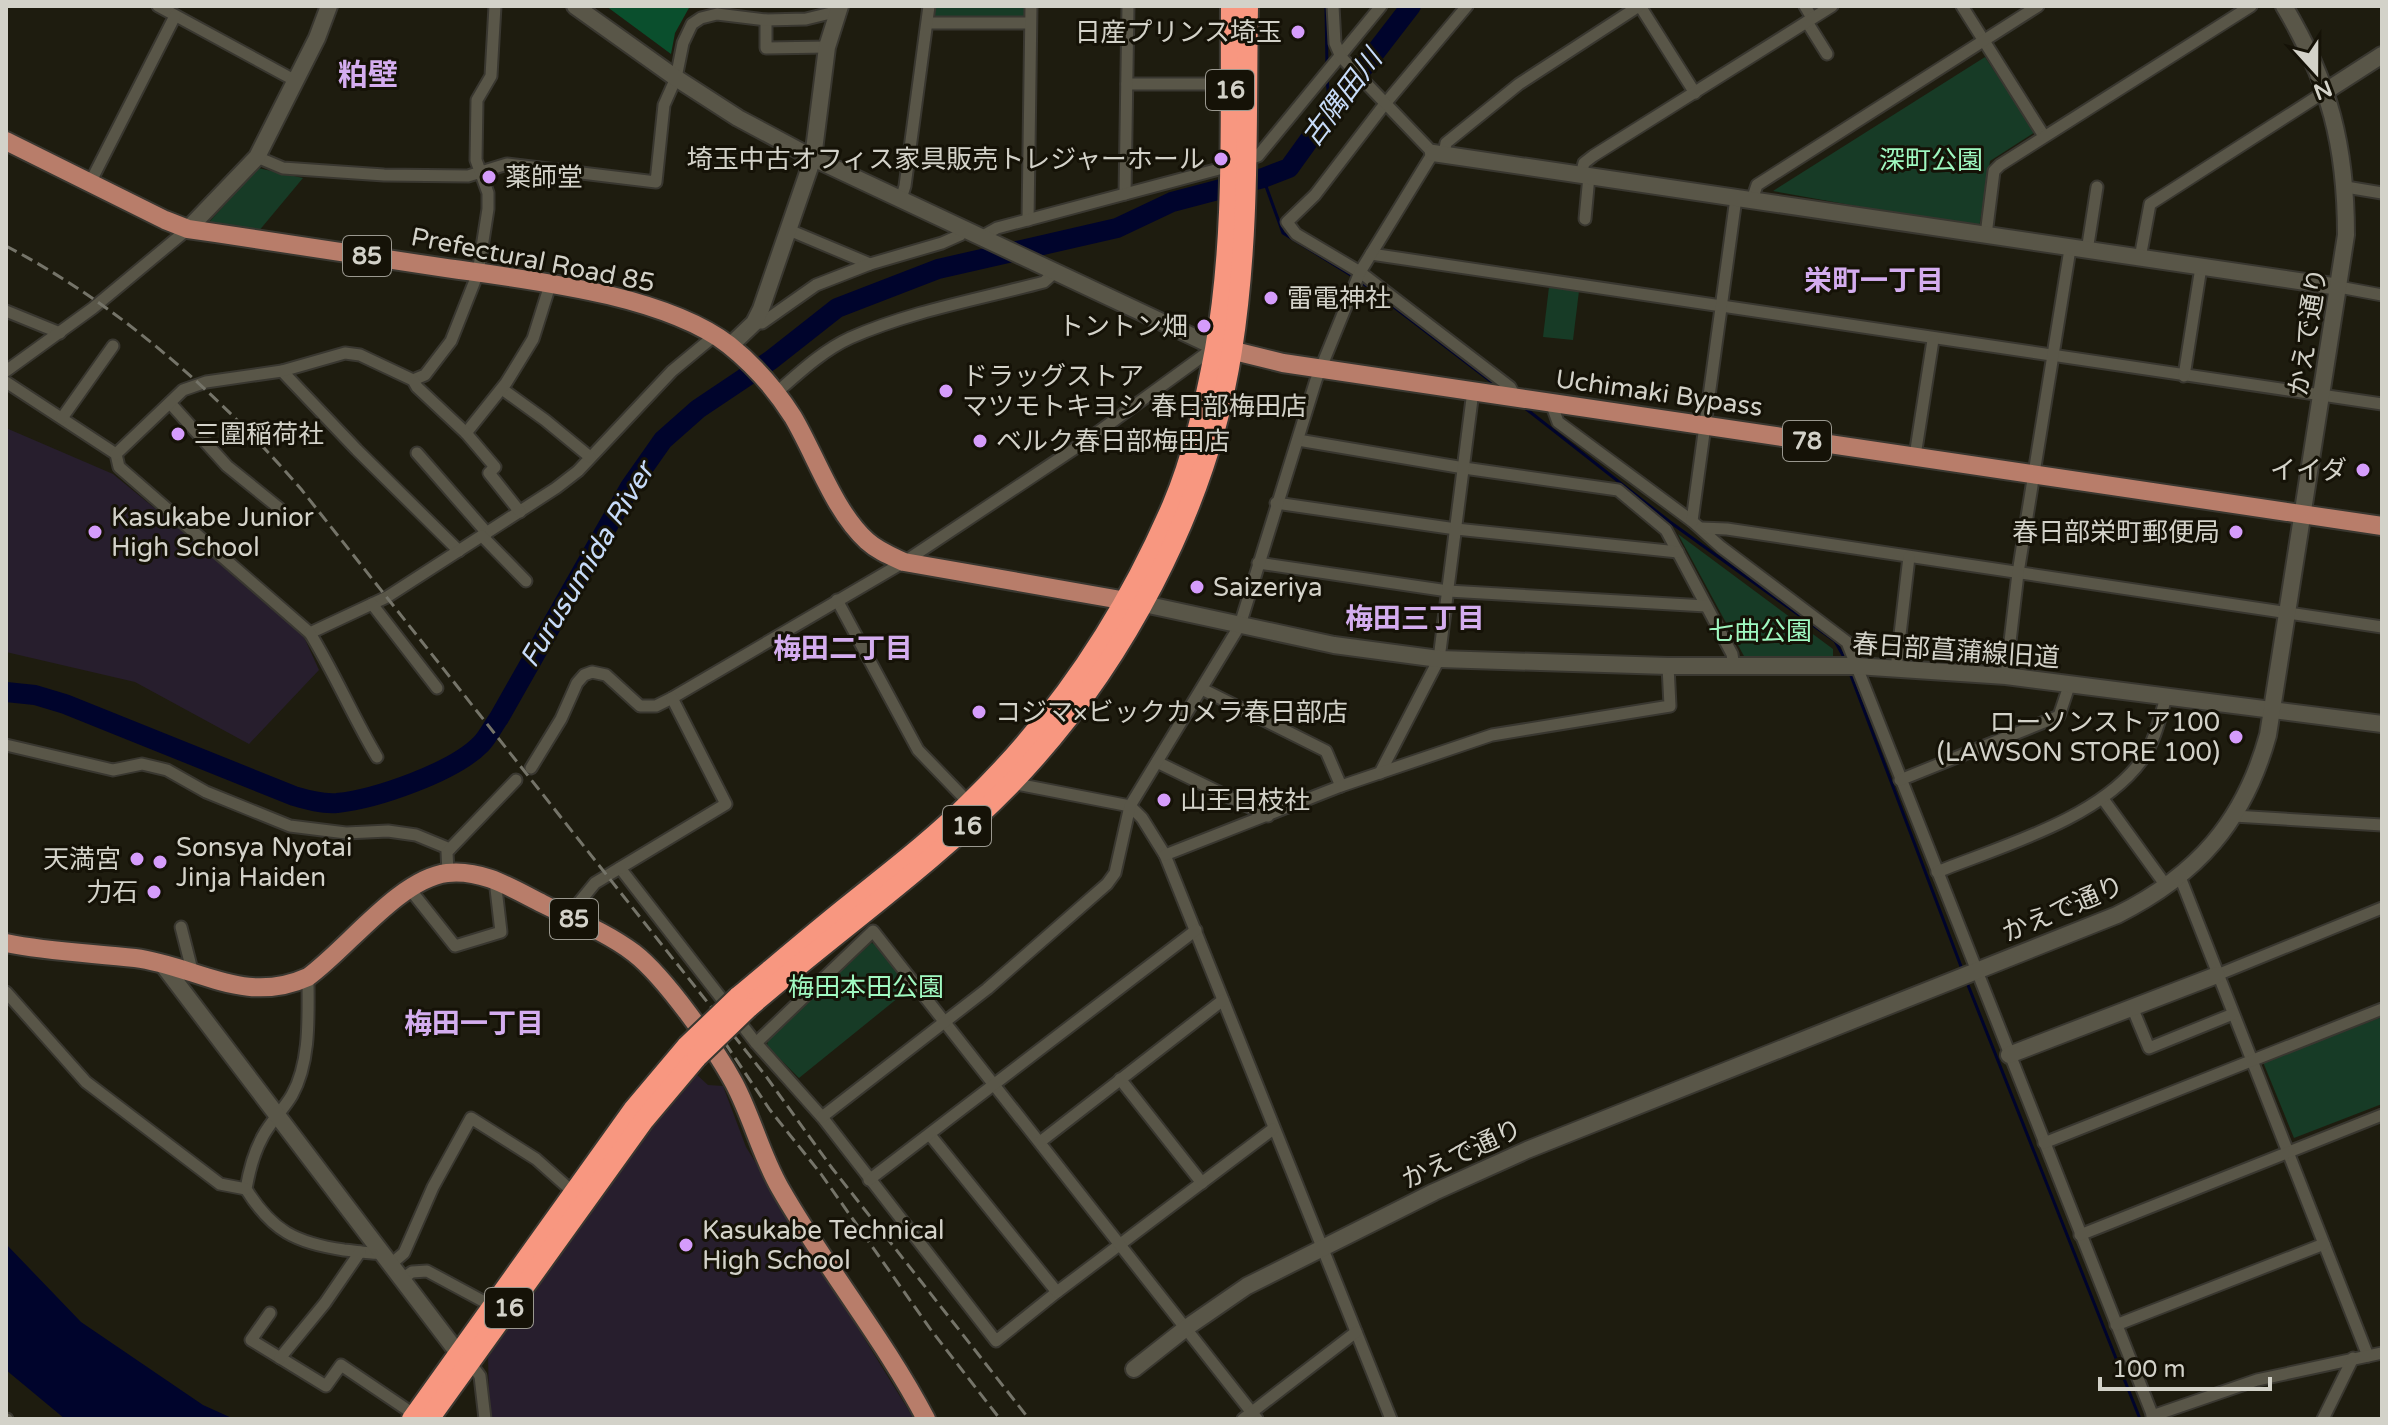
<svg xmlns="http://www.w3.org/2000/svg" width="2388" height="1425" font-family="'Varela Round','Noto Sans JP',sans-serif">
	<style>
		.education { fill: #271e2d }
		.green { fill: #173b26 }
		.forest { fill: #0a4f2d }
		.water { fill: #00042c }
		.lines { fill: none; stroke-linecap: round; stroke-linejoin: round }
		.stream { stroke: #00042c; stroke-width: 3 }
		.river { stroke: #00042c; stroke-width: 20 }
		.street-casing { stroke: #393730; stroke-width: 15 }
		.secondary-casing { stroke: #393730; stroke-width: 20 }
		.primary-casing { stroke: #393730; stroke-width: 22 }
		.highway-casing { stroke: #393730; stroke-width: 24 }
		.street { stroke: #595648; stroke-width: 11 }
		.secondary { stroke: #595648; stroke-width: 16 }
		.primary { stroke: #b87d6a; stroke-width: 18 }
		.highway { stroke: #f89780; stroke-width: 20 }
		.rail { stroke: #757469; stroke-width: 3; stroke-dasharray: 12 6; stroke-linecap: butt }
		.highway-bridge-casing { stroke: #393730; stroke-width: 24; stroke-linecap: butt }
		.highway-bridge { stroke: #f89780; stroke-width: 20 }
		.poi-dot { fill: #d59cfb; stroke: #151207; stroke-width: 3 }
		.labels { text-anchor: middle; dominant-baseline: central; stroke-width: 6; stroke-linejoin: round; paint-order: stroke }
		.shield { fill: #151207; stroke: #9a988f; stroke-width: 2 }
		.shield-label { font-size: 24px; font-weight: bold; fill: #d3d2c9 }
		.poi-label { font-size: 26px; fill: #d3d2c9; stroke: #151207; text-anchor: start }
		.park-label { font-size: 26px; fill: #9ff8c0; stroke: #151207 }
		.street-label { font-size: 26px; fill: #d3d2c9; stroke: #151207 }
		.water-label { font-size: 28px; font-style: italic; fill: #c7dbf9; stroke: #151207 }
		.neighbourhood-label { font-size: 28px; font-weight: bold; fill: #d4adef; stroke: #151207 }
		.quarter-label { font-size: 30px; font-weight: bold; fill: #d4adef; stroke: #151207 }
	</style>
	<rect width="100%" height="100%" fill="#1e1c0f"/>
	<!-- education -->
	<g class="education">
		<path d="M6,428L113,474L253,589L304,637L319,670L249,744L135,682L6,652Z"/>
		<path d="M696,1074L708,1085L723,1086L746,1147L914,1419H491L489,1405L488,1354L629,1155Z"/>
	</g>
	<!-- green -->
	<g class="green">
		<path d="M936,6H1030V19H934Z"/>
		<path d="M1985,57L2035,132L1990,161L1979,228L1773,191Z"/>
		<path d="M258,168L303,178L258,232L211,225L210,221Z"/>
		<path d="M1549,287L1579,291L1573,340L1543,337Z"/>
		<path d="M1678,534L1833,649V659L1745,658Z"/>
		<path d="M871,943L877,944L909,989L799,1078L767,1046L768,1040Z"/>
		<path d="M2382,1017V1104L2294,1138L2263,1062Z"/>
	</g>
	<!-- forest -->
	<path class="forest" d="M606,6H690L675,33L671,54Z"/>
	<!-- water -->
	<path class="water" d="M6,1244L81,1322L203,1405L234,1419H65L6,1370Z"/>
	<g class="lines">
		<!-- stream -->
		<g class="stream">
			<path d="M1326,6L1327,67"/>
			<path d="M1327,79L1330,111"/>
			<path d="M1263,178L1283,233L1354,277"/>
			<path d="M1360,281L1497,386"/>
			<path d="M1525,408L1670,522L1835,641L1845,659"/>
			<path d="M1850,673L1962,969"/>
			<path d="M1966,980L2140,1419"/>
		</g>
		<!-- river -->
		<path class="river" d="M6,692L35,695L65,704L294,796C308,800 322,804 337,803C376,799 454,772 481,744C488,737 493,726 499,718L630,487L663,440L698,409L771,360L837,308L938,269L1117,228L1172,202L1263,178L1289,168L1330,111L1411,6"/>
		<defs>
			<g id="street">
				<path d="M158,6L294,80"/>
				<path d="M1467,6L1384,105L1315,195L1287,222L1296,234L1360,272L1510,387L1516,398"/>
				<path d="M1640,6L1695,93"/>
				<path d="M1805,6L1812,18"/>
				<path d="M1962,6L2044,136"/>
				<path d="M766,20V48L827,47"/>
				<path d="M1807,22L1827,54"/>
				<path d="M928,23H1030"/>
				<path d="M1127,84H1230"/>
				<path d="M1444,155L1446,143L1519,84L1639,6"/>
				<path d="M257,157L283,168L384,175L468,176L507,164L656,182L664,105L676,78L683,43L692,24L701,18L717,14L766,20L806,19L839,11"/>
				<path d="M1581,175L1584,163L1593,156L1832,6"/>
				<path d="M90,183L175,16"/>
				<path d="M2346,187L2382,193"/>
				<path d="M1125,194L1128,6"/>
				<path d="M901,199L905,186L929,6"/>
				<path d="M1752,200L1757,185L2038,6"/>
				<path d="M1585,219L1589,176"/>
				<path d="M1028,220L1031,6"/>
				<path d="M789,230L870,264"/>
				<path d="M1986,235L1994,171L2000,165L2251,6"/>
				<path d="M981,237L997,228L1219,169L1258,156L1381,6"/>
				<path d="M2087,251L2097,187"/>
				<path d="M1371,254L2382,404"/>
				<path d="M2140,258L2150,204L2326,91"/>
				<path d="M2339,287L2382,295"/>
				<path d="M6,311L60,333"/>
				<path d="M754,323H762L816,285L870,264L942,243L960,235L966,229"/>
				<path d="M6,371L93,308L188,229"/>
				<path d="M282,371L357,450L459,551"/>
				<path d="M2184,376L2201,267"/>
				<path d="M413,380L425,375L451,341L478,273L488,209V193L476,160L477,100L491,76L495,6"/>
				<path d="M6,382L116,454L119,467L310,633L387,597L556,488L578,471L672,371L713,337"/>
				<path d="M502,389L545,420L590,457"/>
				<path d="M776,393C799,373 822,351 850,338C911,311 980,299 1044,282L1055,272"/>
				<path d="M170,403L227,466L279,508"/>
				<path d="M1551,403L1558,422L1692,521L1721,547L1847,642L2154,1419"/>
				<path d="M62,418L113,346"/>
				<path d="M466,433L506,383L533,339L550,285"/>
				<path d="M1298,440L1464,468L1618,490L1666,530L1732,654L1734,667"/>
				<path d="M417,453L487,533"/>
				<path d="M116,454L183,390L206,382L282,371L345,353L360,355L413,380L417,387L466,433L495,467L489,473L520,512"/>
				<path d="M1915,456L1933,340"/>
				<path d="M1276,503L1456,529L1678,552"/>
				<path d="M1692,521L1736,198"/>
				<path d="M1701,528L1727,529L2382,627"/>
				<path d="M482,536L526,581"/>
				<path d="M1258,563L1448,591L1706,606"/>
				<path d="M837,600L918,750L969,803"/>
				<path d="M372,604L437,688"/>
				<path d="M310,633C335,674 353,717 377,757"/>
				<path d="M1896,669L1909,557"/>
				<path d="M2006,676L2018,573L2070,249"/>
				<path d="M1202,689L1326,751L1341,786"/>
				<path d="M6,745L113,770L142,764L167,770L206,792L290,826L346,833L388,831L416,835L450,849"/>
				<path d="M1157,762L1268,816"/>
				<path d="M531,768L561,719L577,683L584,675L592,672L606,675L640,706H656L672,698L904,562L1083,443L1215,347"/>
				<path d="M1380,773L1439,659L1473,391"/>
				<path d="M1900,780L2059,716L2070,683"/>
				<path d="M1012,783L1130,806L1142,818L1165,855L1391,1419"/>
				<path d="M2103,799L2167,887"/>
				<path d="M2234,816L2382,825"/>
				<path d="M1165,855L1341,786L1492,735L1670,706L1668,666"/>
				<path d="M620,868L756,1043L822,1117L996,1341L1057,1292L1273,1129"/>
				<path d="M1937,872C2002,846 2099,819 2142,760C2155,741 2160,718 2166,697"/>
				<path d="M448,873L447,852L516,780"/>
				<path d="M2180,877L2368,1356"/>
				<path d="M409,888L455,946L501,932L495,880"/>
				<path d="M568,916L595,883L726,804L672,698"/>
				<path d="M181,927L193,974"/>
				<path d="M2217,975L2382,908"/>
				<path d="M308,977C308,1015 311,1061 292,1095C284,1109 271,1121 263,1136C254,1152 249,1171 246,1189C272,1231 296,1243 344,1250C357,1251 370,1254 383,1253"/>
				<path d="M6,992L86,1082L220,1184L246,1189"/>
				<path d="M2132,1007L2149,1048L2233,1014"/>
				<path d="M756,1043L873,931L1257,1419"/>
				<path d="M1120,1079L1202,1183"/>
				<path d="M822,1117L987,989L1107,884L1115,873L1130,806L1240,625L1316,380L1360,272L1433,153L1341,57L1335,43L1333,6"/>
				<path d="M930,1135L1057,1292"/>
				<path d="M1040,1142L1223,1000"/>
				<path d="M2044,1143L2382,1009"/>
				<path d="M869,1180L1196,930"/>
				<path d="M2080,1235L2382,1115"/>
				<path d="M391,1264L404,1253L433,1187L471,1118L536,1159L573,1192"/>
				<path d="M402,1279L412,1272L427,1271L492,1306"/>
				<path d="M270,1313L251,1340L326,1386L341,1365L415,1415"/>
				<path d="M2116,1325L2324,1244"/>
				<path d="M280,1358L325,1303L360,1252"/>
				<path d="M468,1360L480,1376L485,1419"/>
				<path d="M2152,1416L2257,1380L2382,1353"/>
				<path d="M6,1419H7"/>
				<path d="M1243,1419L1356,1332"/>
				<path d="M2323,1419L2353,1358"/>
			</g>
			<g id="secondary">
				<path d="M575,6L676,78L738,118L813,158L1215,347"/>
				<path d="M2326,91L2382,55"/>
				<path d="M1433,153L2339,287"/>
				<path d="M188,229L257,157L317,38L329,6"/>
				<path d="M730,346L754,323L761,309L813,158L827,47L840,6"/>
				<path d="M1144,604L1334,645L1439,659L1668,666H1856L2006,676L2382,724"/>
				<path d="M163,965L458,1353"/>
				<path d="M2009,1055L2217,975"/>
				<path d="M1134,1369L1186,1328L1247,1286L1434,1192L1527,1150L2117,915C2197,875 2244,822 2268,735L2346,235C2346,146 2330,83 2284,6"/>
			</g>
			<g id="primary">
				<path d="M6,141L165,220L188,229C270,241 352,254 433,266C519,279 660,292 729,345C754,365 776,390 793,417C816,456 834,511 867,541C878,551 891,556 904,562L1138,603"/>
				<path d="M1218,347L1283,363L2382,526"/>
				<path d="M6,943C49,952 91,953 135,958C197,966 244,1006 308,977C348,948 399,879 447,873C483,869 513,889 543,904C573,919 608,933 634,953C665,977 715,1048 734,1083C752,1117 761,1155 780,1188C825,1267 884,1339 926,1419"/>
			</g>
			<g id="highway">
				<path d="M738,997C774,967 809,937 845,908C887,874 931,841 969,803C1056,719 1124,617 1172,506C1193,457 1205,402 1215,349C1235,237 1230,120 1231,6"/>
				<path d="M748,1008C834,933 930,867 1010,785C1121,670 1208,508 1232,350C1250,236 1246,121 1248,6"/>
				<path d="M412,1419L633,1110L687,1046"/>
				<path d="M429,1419L644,1120L697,1057"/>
			</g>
		</defs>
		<!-- street casing -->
		<use href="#street" class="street-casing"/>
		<!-- secondary casing -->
		<use href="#secondary" class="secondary-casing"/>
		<!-- primary casing -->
		<use href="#primary" class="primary-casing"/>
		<!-- highway casing -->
		<use href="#highway" class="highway-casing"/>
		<!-- street -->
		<use href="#street" class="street"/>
		<!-- secondary -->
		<use href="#secondary" class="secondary"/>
		<!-- primary -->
		<use href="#primary" class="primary"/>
		<!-- highway -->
		<use href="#highway" class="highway"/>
		<!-- rail -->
		<g class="rail">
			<path d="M6,246C119,305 218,393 301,489L765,1075L832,1168L1029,1419"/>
			<path d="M715,1028L770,1110L821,1174L931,1330L1000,1419"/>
		</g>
		<defs>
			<g id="highway-bridge">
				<path d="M687,1046L738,997"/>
				<path d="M697,1057L748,1008"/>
			</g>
		</defs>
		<!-- highway-bridge casing -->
		<use href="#highway-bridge" class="highway-bridge-casing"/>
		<!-- highway-bridge -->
		<use href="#highway-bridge" class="highway-bridge"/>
	</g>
	<!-- markers -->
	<g class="poi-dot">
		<circle cx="1298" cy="32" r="8"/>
		<circle cx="1221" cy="159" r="8"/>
		<circle cx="489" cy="177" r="8"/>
		<circle cx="1271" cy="298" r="8"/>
		<circle cx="1204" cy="326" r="8"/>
		<circle cx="946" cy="391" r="8"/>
		<circle cx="178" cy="434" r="8"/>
		<circle cx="980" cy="441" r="8"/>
		<circle cx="2363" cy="470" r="8"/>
		<circle cx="95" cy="532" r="8"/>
		<circle cx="2236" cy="532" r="8"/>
		<circle cx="1197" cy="587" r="8"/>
		<circle cx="979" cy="712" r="8"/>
		<circle cx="2236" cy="737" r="8"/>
		<circle cx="1164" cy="800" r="8"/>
		<circle cx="137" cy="859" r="8"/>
		<circle cx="160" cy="862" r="8"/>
		<circle cx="154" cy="892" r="8"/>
		<circle cx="686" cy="1245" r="8"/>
	</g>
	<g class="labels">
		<!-- shield labels -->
		<g class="shield">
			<rect x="1206" y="70" width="48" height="40" rx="6"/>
			<rect x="343" y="236" width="48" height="40" rx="6"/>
			<rect x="1783" y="421" width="48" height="40" rx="6"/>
			<rect x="943" y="806" width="48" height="40" rx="6"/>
			<rect x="550" y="899" width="48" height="40" rx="6"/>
			<rect x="485" y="1288" width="48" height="40" rx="6"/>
		</g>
		<g class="shield-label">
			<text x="1230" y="90">16</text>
			<text x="367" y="256">85</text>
			<text x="1807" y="441">78</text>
			<text x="967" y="826">16</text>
			<text x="574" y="919">85</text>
			<text x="509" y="1308">16</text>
		</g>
		<!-- poi labels -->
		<g class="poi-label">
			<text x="1282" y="32" text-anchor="end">日産プリンス埼玉</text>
			<text x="1205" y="159" text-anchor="end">埼玉中古オフィス家具販売トレジャーホール</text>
			<text x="505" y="177">薬師堂</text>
			<text x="1287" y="298">雷電神社</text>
			<text x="1188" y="326" text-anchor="end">トントン畑</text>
			<text x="962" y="376">ドラッグストア<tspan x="962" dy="30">マツモトキヨシ 春日部梅田店</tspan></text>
			<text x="194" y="434">三圍稲荷社</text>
			<text x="996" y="441">ベルク春日部梅田店</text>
			<text x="2347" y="470" text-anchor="end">イイダ</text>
			<text x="111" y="517">Kasukabe Junior<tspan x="111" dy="30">High School</tspan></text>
			<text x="2220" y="532" text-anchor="end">春日部栄町郵便局</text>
			<text x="1213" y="587">Saizeriya</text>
			<text x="995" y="712">コジマ×ビックカメラ春日部店</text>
			<text x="2220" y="722" text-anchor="end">ローソンストア100<tspan x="2220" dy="30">(LAWSON STORE 100)</tspan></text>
			<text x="1180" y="800">山王日枝社</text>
			<text x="176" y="847">Sonsya Nyotai<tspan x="176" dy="30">Jinja Haiden</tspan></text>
			<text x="121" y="859" text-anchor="end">天満宮</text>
			<text x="138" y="892" text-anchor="end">力石</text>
			<text x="702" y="1230">Kasukabe Technical<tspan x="702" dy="30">High School</tspan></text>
		</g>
		<!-- park labels -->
		<g class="park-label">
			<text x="1931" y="160">深町公園</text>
			<text x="1760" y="631">七曲公園</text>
			<text x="866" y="987">梅田本田公園</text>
		</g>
		<!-- street labels -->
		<g class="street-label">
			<text transform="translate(533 260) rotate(11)">Prefectural Road 85</text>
			<text transform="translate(2308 332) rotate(-81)">かえで通り</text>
			<text transform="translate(1659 393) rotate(8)">Uchimaki Bypass</text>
			<text transform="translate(1956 651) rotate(4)">春日部菖蒲線旧道</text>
			<text transform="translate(2063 909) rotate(-23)">かえで通り</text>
			<text transform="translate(1462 1154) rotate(-25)">かえで通り</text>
		</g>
		<!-- water labels -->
		<g class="water-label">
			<text transform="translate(1342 98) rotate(-53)">古隅田川</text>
			<text transform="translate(587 565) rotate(-59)">Furusumida River</text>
		</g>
		<!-- neighbourhood labels -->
		<g class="neighbourhood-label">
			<text x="1874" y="281">栄町一丁目</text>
			<text x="1415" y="619">梅田三丁目</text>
			<text x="843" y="649">梅田二丁目</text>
			<text x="474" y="1024">梅田一丁目</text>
		</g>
		<!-- quarter labels -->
		<g class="quarter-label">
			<text x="368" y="75">粕壁</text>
		</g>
	</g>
	<!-- border -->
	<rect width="2388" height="1425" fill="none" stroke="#d3d2c9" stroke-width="16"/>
	<!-- north arrow -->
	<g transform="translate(2316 72) rotate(159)" stroke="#151207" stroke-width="6" paint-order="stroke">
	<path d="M0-6L14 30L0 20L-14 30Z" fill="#d3d2c9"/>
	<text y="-12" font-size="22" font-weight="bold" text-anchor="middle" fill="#d3d2c9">N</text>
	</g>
	<!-- scale -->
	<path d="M2100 1377v12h170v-12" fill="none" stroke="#d3d2c9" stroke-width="4"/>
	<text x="2112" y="1377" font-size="24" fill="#d3d2c9" stroke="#151207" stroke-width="6" paint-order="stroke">100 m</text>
</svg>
